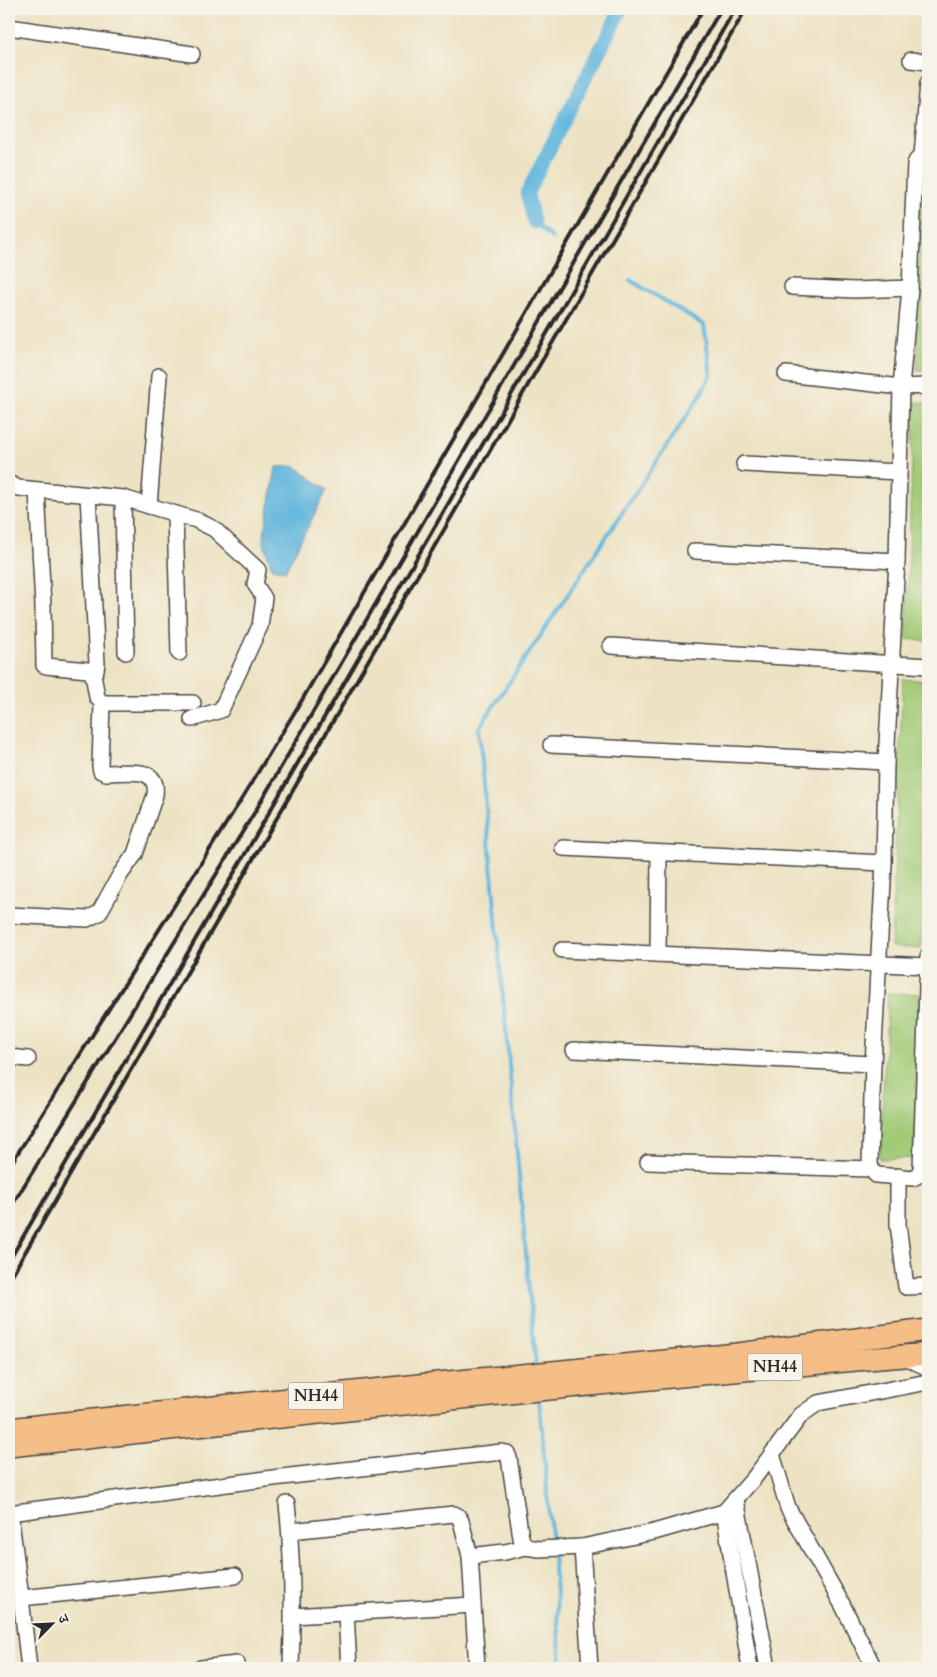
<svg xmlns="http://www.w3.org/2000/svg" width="937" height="1677" font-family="Cardo,'Noto Serif Devanagari',serif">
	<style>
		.green { fill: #a2cb77; stroke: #667b51 }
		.water { fill: #61b6dd; stroke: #467084 }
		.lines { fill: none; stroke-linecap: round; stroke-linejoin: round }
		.stream { stroke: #61b6dd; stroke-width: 4 }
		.canal { stroke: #61b6dd; stroke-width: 14 }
		.minor-casing { stroke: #484742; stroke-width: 18 }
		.highway-casing { stroke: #484742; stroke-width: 24 }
		.minor { stroke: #fff; stroke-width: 15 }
		.highway { stroke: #f6be87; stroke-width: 21 }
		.rail { stroke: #2b2b2b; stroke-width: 4 }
		.labels { text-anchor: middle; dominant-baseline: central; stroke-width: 4; stroke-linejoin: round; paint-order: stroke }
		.shield { fill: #f7f3e8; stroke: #686764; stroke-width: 1 }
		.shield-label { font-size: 16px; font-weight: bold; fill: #2b2b2b }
	</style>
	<rect width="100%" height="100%" fill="#f7f3e8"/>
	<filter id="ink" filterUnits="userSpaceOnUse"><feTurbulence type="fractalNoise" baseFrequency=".02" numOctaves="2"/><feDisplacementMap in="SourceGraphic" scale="10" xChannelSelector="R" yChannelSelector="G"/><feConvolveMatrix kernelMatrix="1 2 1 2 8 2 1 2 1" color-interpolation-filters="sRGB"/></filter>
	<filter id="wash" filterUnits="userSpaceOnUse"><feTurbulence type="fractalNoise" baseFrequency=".0096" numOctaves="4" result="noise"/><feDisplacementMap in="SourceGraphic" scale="20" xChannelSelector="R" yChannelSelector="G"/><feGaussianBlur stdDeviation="1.12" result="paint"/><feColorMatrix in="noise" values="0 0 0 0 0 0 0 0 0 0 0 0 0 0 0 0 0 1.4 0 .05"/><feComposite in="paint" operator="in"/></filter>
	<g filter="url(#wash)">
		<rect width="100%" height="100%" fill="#ede3c4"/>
		<!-- green -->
		<g class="green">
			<path d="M920,167H928V370H917Z"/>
			<path d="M914,402L928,403V641L906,639Z"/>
			<path d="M903,679L928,681V807L921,949L891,947Z"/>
			<path d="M888,993L920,994L914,1158L880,1159Z"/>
		</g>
		<!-- water -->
		<path class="water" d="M295,466L327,490L285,571L272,568L263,541L276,467Z"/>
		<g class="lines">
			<!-- stream -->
			<g class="stream">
				<path d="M534,222L552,238"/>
				<path d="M536,1366L479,728L698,399L711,375L704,325L630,280"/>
				<path d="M539,1398L552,1545"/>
				<path d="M553,1552L561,1668"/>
			</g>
			<!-- canal -->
			<path class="canal" d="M534,222L527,193L621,9"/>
		</g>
	</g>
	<g filter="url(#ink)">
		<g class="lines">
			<defs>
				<g id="minor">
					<path d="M9,27L192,54"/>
					<path d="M911,60L928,62"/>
					<path d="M922,156L928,83"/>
					<path d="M928,156C921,156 918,157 915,164L910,288L901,387L897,561L886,762L884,863L873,1064L870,1163L871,1169L876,1175L913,1178L917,1176L921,1170L928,956"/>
					<path d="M792,287L855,290L910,288"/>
					<path d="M786,374L901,387L928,386"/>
					<path d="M744,464L899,472"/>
					<path d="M9,483L18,488L123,498L196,520L214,529L258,570L255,584L264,598L260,626L221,710L192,719"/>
					<path d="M37,490L43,606L44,665L46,666L88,670L93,674L97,697L102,703H193"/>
					<path d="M88,495L97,663L96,670L93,674"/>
					<path d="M123,498L126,652"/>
					<path d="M149,506L159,376"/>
					<path d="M175,514L179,653"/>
					<path d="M695,551L897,561"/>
					<path d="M611,646L928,666"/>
					<path d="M551,745L886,762"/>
					<path d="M563,848L884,863"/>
					<path d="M9,915L87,919L99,913L120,875L135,854L155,795C159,765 127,773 106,773L101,771L100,766L102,703"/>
					<path d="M562,950L928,966"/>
					<path d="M658,954L659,853"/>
					<path d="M574,1050L873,1064"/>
					<path d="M9,1057L28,1059"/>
					<path d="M648,1162L871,1169"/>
					<path d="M898,1176V1224L906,1287L928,1286"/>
					<path d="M905,1357L928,1368"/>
					<path d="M772,1454L788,1508L842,1604L874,1668"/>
					<path d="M736,1500L768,1668"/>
					<path d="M287,1504C293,1558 293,1613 291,1668"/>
					<path d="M724,1512L750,1668"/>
					<path d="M9,1513L273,1478L502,1452L507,1453L509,1458L521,1538L526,1547L539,1549L582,1547L654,1532L724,1512L754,1478L801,1415L818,1403L928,1382"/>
					<path d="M10,1513L21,1598L29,1668"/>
					<path d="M290,1531L454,1514L458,1516L461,1521L470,1556L477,1668"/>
					<path d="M582,1547L590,1668"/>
					<path d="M470,1556L505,1552L526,1547"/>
					<path d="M21,1598L235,1576"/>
					<path d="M346,1613L349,1668"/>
					<path d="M293,1616L473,1605"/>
					<path d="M201,1668L237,1664"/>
				</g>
				<g id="highway">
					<path d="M9,1429L438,1383L737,1354L928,1330"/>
					<path d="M9,1446C315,1414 621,1379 928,1354"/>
				</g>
			</defs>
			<!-- minor casing -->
			<use href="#minor" class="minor-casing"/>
			<!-- highway casing -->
			<use href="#highway" class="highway-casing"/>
			<!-- minor -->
			<use href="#minor" class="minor"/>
			<!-- highway -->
			<use href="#highway" class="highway"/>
			<!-- rail -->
			<g class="rail">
				<path d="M9,1167L241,800L302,700L703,9"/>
				<path d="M9,1210L256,810L721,9"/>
				<path d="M9,1261L735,9"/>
				<path d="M9,1280L746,9"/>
			</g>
		</g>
	</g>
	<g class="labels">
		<!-- shield labels -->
		<g class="shield">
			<rect x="747.5" y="1353.5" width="55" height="27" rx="4"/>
			<rect x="288.5" y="1382.5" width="55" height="27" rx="4"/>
		</g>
		<g class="shield-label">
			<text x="775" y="1367">NH44</text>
			<text x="316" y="1396">NH44</text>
		</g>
	</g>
	<!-- margin -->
	<rect width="937" height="1677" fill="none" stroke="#f7f3e8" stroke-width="30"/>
	<!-- north arrow -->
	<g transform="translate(52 1624) rotate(66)" stroke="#f7f3e8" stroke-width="4" paint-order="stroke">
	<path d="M0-4L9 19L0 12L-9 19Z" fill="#2b2b2b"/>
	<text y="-8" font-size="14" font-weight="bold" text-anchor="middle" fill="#2b2b2b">उ</text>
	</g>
</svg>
